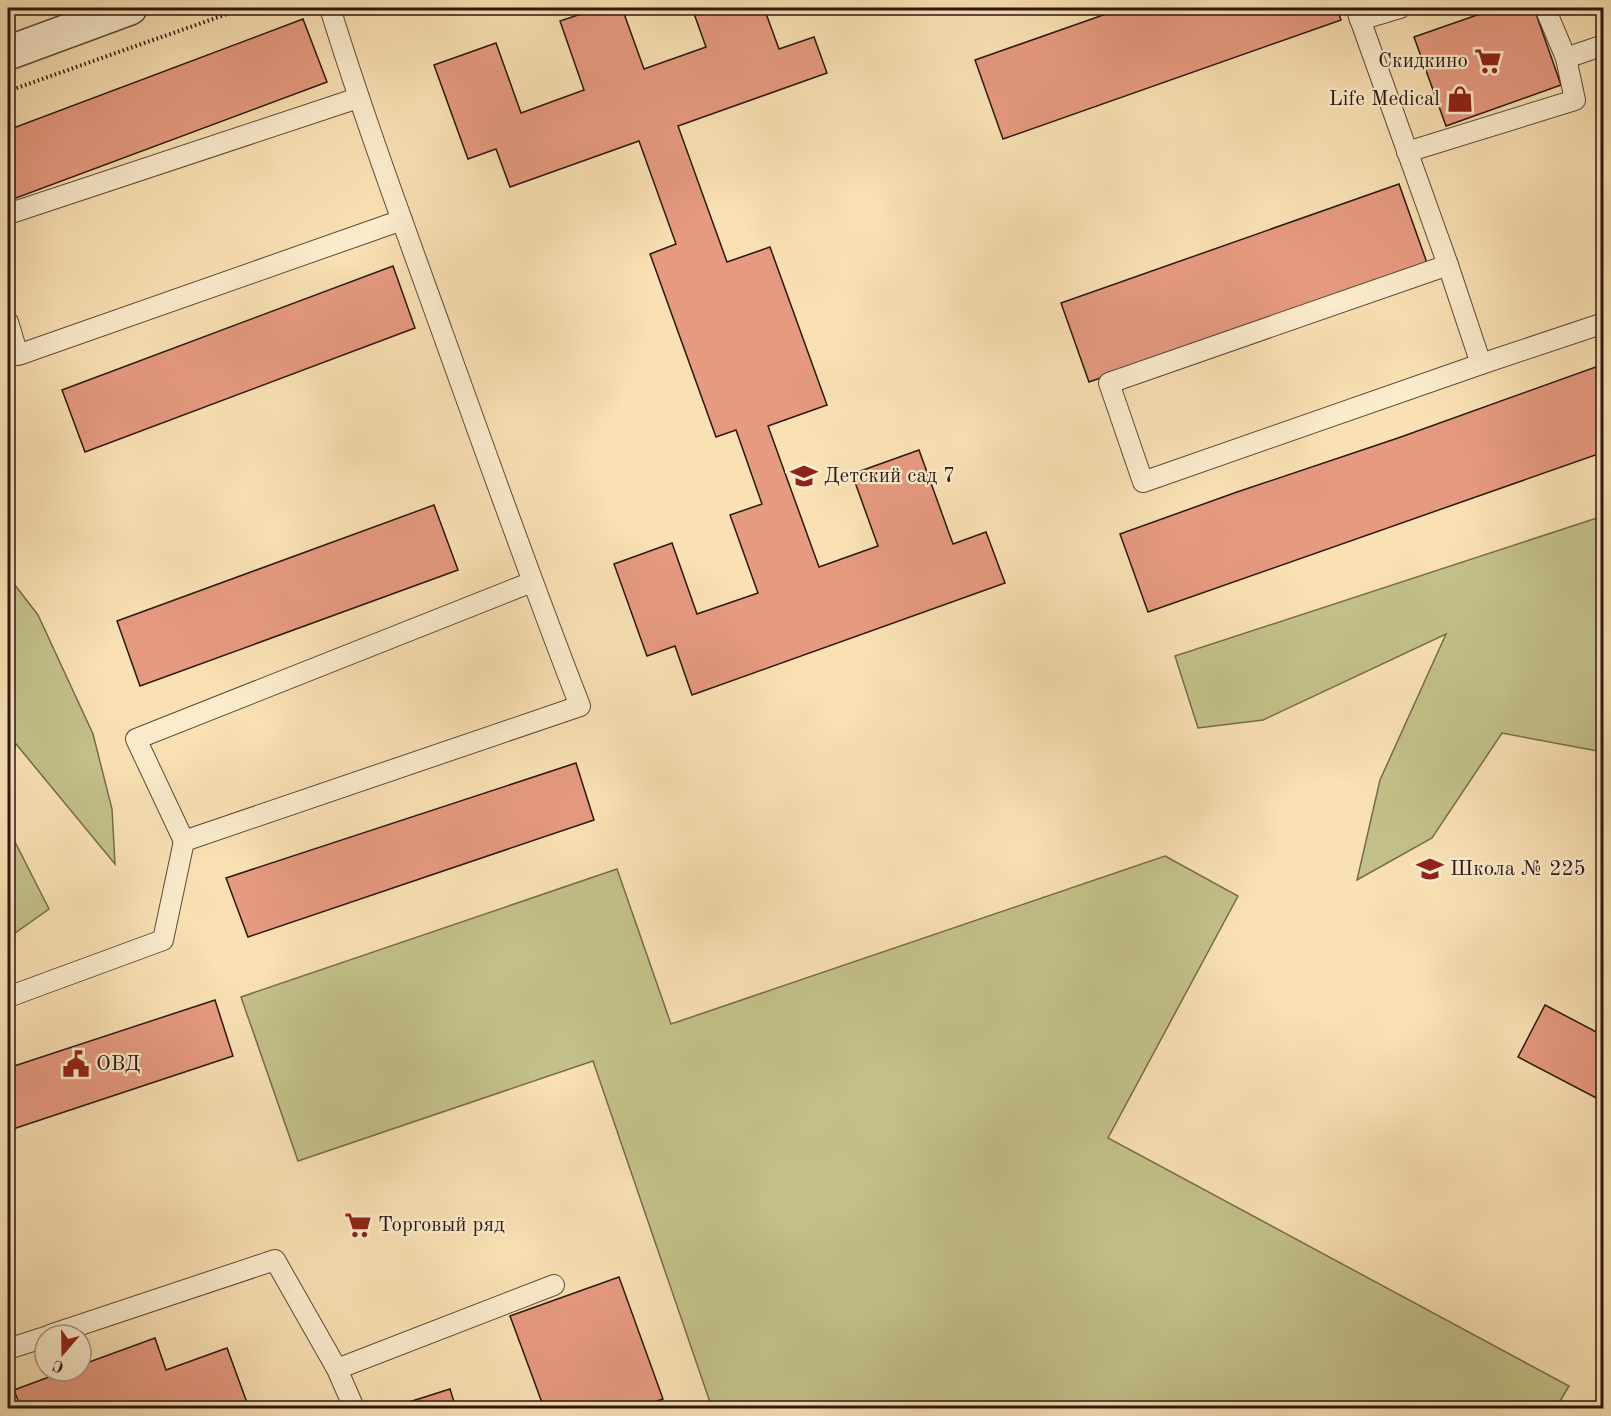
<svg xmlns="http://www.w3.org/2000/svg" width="1611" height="1416" font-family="'Old Standard TT',serif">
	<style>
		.green { fill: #c3c189; stroke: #766c4c; stroke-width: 1.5 }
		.building { fill: #e69a80; stroke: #2a1710; stroke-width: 1.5 }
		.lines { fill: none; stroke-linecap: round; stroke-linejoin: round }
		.service-casing { stroke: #5e4a39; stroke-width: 22 }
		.minor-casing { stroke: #5e4a39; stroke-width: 36 }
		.path { stroke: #2a1710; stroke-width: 4; stroke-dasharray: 1.5 3; stroke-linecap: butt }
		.service { stroke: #fbecce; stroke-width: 20 }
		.minor { stroke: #fbecce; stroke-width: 33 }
		.labels { text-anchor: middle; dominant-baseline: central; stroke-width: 4.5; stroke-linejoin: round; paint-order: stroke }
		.poi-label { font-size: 21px; fill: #2a1710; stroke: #fbecce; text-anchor: start }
	</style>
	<rect width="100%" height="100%" fill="#f9e1b3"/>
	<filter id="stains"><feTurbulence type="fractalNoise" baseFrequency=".00333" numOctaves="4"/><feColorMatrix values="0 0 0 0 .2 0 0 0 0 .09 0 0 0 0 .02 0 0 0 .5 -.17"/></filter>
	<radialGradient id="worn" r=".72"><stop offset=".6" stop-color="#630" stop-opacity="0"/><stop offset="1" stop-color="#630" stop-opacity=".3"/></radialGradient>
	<!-- green -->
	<g class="green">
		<path d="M1603,516V752L1502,733L1432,838L1357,880L1380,780L1446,634L1263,720L1198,728L1175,656Z"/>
		<path d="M8,576L38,615L93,734L112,809L115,864L16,744L8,762Z"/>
		<path d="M8,828L49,909L8,938Z"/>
		<path d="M1165,856L1238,896L1108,1138L1569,1386L1556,1408H712L593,1061L298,1161L241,997L617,869L671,1024Z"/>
	</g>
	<!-- building -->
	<g class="building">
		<path d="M599,8H622L644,69L706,47L692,8H764L779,49L814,37L827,73L678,126L727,262L770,247L827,405L768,426L819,567L878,546L852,474L919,450L953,544L986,532L1005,583L692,695L675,646L647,656L614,564L672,543L697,614L758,593L730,515L762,504L736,430L716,437L650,254L676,244L639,141L510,187L496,149L468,159L434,65L496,43L521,113L584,90L560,21Z"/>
		<path d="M1123,8H1337L1341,20L1003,139L975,60Z"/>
		<path d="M1497,8H1534L1561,85L1446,126L1414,37Z"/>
		<path d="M303,19L327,82L8,201V130Z"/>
		<path d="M1399,184L1427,263L1089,382L1061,303Z"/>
		<path d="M393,266L415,328L85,452L62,390Z"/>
		<path d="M1604,364V452L1148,612L1120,534L1237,492L1398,438Z"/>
		<path d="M434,505L458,570L140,686L117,621Z"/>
		<path d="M576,763L594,820L248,937L226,878Z"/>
		<path d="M215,1000L233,1056L10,1130L8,1122V1068Z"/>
		<path d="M1545,1005L1604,1036V1102L1518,1057Z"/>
		<path d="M619,1277L663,1399L636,1408H544L510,1316Z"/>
		<path d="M155,1338L166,1370L227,1348L249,1408H21L14,1390L65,1371H81V1365Z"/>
		<path d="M450,1389L456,1408H390Z"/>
	</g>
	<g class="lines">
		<defs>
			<g id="service">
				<path d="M1356,8L1448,265L1481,364"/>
				<path d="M1360,20L1400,8"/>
				<path d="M1566,58L1604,45"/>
				<path d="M1407,152L1575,100L1566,58L1545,8"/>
				<path d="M8,214L358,98"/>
				<path d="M1448,265L1109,383L1143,482L1481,364L1604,323"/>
				<path d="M8,322L18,355L402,220"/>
				<path d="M184,841L136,739L532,582"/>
				<path d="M8,997L163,940L184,841L580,706C532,583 488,459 443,334C404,226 364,118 330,8"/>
				<path d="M50,1335L275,1260L337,1369L354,1408"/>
				<path d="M8,1349L45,1337"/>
				<path d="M337,1369L554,1285"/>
			</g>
			<path id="minor" d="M8,53L130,8"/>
		</defs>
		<!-- service casing -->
		<use href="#service" class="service-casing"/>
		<!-- minor casing -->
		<use href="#minor" class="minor-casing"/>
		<!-- path -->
		<path class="path" d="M8,91L244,8"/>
		<!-- service -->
		<use href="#service" class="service"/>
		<!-- minor -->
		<use href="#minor" class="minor"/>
	</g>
	<!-- icons -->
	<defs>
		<symbol id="supermarket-bare" viewBox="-9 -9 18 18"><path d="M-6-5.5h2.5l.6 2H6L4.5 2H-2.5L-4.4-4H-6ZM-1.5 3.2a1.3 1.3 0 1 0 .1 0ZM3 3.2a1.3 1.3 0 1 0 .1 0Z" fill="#8f2418" stroke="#fbecce" stroke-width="2.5" paint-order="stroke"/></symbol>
		<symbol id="shop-bare" viewBox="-9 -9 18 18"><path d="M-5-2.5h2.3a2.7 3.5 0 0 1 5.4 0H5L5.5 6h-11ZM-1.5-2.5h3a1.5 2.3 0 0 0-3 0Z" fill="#8f2418" stroke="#fbecce" stroke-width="2.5" paint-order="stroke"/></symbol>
		<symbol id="school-bare" viewBox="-9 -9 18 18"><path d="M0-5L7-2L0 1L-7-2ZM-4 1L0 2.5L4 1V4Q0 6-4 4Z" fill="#8f2418" stroke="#fbecce" stroke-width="2.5" paint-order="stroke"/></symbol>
		<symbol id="civic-bare" viewBox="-9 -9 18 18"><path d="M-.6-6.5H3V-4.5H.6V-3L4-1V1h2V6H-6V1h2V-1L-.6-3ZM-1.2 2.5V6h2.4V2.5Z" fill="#8f2418" stroke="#fbecce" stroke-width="2.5" paint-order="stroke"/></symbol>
	</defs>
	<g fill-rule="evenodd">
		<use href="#supermarket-bare" x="1469" y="42" width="38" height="38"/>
		<use href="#shop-bare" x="1441" y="80" width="38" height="38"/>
		<use href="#school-bare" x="785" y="457" width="38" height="38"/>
		<use href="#school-bare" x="1411" y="850" width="38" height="38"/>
		<use href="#civic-bare" x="57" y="1045" width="38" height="38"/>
		<use href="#supermarket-bare" x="339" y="1206" width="38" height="38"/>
	</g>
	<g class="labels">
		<!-- poi labels -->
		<g class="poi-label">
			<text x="1468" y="61" text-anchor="end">Скидкино</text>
			<text x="1440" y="99" text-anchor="end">Life Medical</text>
			<text x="824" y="476">Детский сад 7</text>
			<text x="1450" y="869">Школа № 225</text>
			<text x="96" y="1064">ОВД</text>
			<text x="378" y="1225">Торговый ряд</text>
		</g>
	</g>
	<!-- margin -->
	<rect width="1611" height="1416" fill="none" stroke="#f9e1b3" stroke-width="30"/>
	<rect x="9" y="9" width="1593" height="1398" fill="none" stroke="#2a1710" stroke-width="3"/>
	<rect x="15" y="15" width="1581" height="1386" fill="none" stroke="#2a1710" stroke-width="1.5"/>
	<!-- north arrow -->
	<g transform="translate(63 1353) rotate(200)"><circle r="28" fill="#fbecce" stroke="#a79782" stroke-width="1.5"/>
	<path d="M0-4.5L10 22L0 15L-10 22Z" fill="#8f2418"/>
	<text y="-9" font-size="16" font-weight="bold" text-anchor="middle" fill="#2a1710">С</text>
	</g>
	<rect width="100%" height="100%" filter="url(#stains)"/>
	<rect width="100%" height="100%" fill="url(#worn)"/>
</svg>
